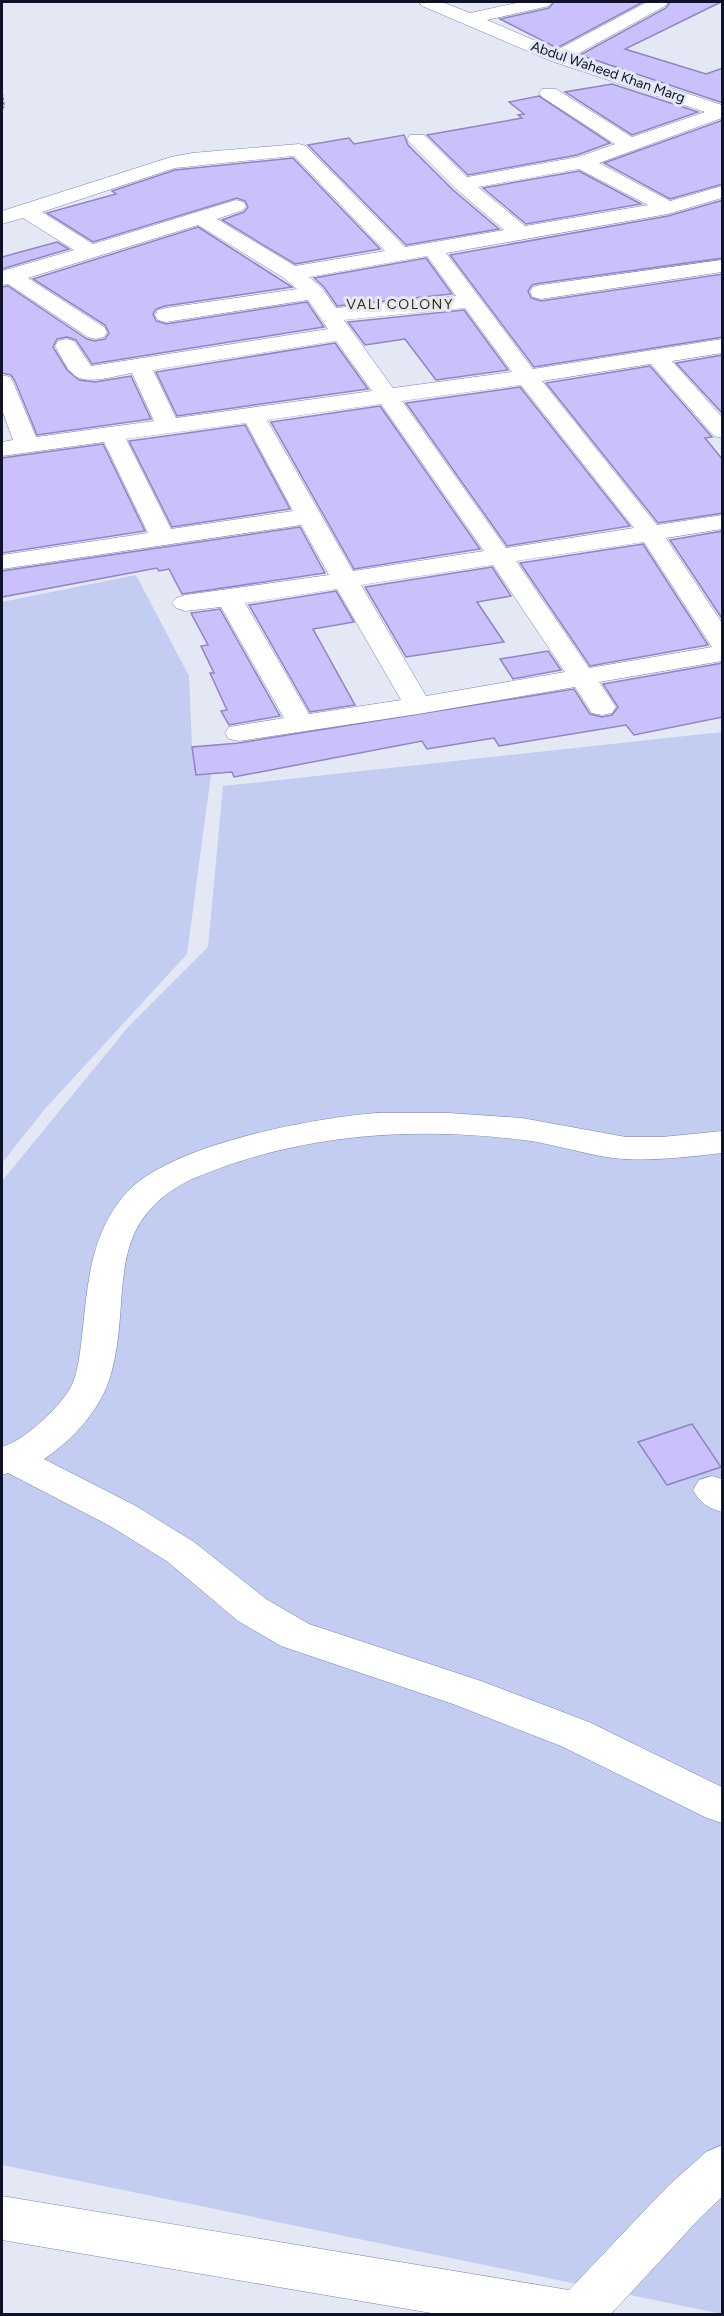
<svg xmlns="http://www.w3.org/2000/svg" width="724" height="2316" font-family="Figtree,sans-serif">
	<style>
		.green { fill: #c2cdf1 }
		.building { fill: #cac0fc; stroke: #9084c2; stroke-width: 1.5 }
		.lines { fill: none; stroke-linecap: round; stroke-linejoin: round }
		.minor-casing { stroke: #7282bd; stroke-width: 1 }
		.path { stroke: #797d8f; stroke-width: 2; stroke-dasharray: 3 1.5; stroke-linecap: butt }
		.minor { fill: #fff; fill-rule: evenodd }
		.labels { text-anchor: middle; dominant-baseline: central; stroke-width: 6; stroke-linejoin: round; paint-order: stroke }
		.far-street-label { font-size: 14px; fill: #0e1329; stroke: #e4e8f5 }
		.far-neighbourhood-label { font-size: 14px; letter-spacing: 1.5px; fill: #382c01; stroke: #e4e8f5 }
	</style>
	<rect width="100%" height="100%" fill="#e4e8f5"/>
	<!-- green -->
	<g class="green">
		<path d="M136,575L189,676L192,747L196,775L211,774L187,954L44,1110L2,1163V602Z"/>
		<path d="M722,732V2314L2,2165V1181L129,1026L208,947L223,786Z"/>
	</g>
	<!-- building -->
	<g class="building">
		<path d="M554,2H643L557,48L500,19L549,8Z"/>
		<path d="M670,2H721L625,49L706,74L723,68V103L580,55L666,8Z"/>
		<path d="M612,84L698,112L632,135L565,92Z"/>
		<path d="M539,96L610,143L577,155L468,175L427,135L522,118L518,115L524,114L509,102Z"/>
		<path d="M723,120V184L670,199L604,163Z"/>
		<path d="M404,135L408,145L453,190L499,229L406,245L308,145L349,138L354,144Z"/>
		<path d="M293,158L380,249L295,264L222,220L244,212L248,207L245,201L237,198L93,242L47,213L116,194L112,191L175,170Z"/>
		<path d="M579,171L641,204L526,224L483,188Z"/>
		<path d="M723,200V258L541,283L532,285L528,291L531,298L541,301L723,274V337L534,367L450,255L668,216Z"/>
		<path d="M198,227L292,287L165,306L156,309L153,314L156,321L166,324L307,302L324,327L92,364L76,340L67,337L57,339L53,347L67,370L79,380L95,382L131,376L151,419L37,435L15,381L11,375L2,373V287L8,286L87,339L95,341L105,339L109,333L105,325L33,279Z"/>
		<path d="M57,242L69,249L2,269V257Z"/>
		<path d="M426,258L452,294L337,306L324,287L314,278Z"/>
		<path d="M464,310L508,370L436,380L405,339L365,345L348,322Z"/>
		<path d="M335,343L368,389L177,416L156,372Z"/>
		<path d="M723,355V414L676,363Z"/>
		<path d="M650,366L712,437L705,438L723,460V513L658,523L546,383Z"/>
		<path d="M520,387L630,526L507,546L406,403Z"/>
		<path d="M380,406L480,549L354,569L271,422Z"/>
		<path d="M245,425L290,509L172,527L129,441Z"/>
		<path d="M103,444L145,531L2,553V458Z"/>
		<path d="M300,527L325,573L182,594L169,569L159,571L157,568L2,597V571Z"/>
		<path d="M723,531V620L670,540Z"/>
		<path d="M643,544L708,645L590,666L520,563Z"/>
		<path d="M492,567L511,596L477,602L504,642L406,657L365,587Z"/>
		<path d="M336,591L354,622L313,629L355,705L310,712L249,605Z"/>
		<path d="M220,609L280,716L229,725L221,711L227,710L210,673H214L201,646L208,645L191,613Z"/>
		<path d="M548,651L561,670L513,679L500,659Z"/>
		<path d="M723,663V717L634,735L626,725L499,746L494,738L427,749L422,741L234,777L232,772L196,775L192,747L239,743L574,689L590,714L602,717L612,715L618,707L603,684Z"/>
		<path d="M692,1424L721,1467L667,1485L638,1442Z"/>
	</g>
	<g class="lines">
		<defs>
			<g id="minor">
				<path d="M419,2H442L470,13L521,2H552L549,6L487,20L557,50L647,2H668L665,6L574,56L722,105V118L599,163L670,201L722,186V198L668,214L446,253L533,369L722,339V353L672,361L722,417V438L714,436L651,364L542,381L657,525L722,515V529L666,538L722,623V661L599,682L616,707L612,713L602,715L592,713L575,687L418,714L239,741L229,739L225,733L229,727L284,718L221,607L185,611L176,608L172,603L176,598L185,595L329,575L301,525L2,569V555L148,533L104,442L2,456V442L13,440L2,410V375L10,377L13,382L36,437L154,421L132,373C116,375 88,386 74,375C66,368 60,354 55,346L58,341L66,339L74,341L91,366L328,329L308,300L166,322L158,320L155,315L158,310L166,308L297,289L284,278L198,225L28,278L104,327L107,332L104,337L96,339L88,337L8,284L2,285V271L74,250L23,218L2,224V211L171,157L192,153L299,144L306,146L405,247L504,230L455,188L410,143L407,139L410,135H424L467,177L578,157L615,144L542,97L539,93L542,89H556L632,137L705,112L551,61L422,6ZM294,156L385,251L295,266L217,219L243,210L246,206L243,202L236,200L93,244L42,212L175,168ZM579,169L648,205L525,226L478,187ZM427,256L456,296L336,308L322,288L309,277ZM465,308L512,372L393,388L344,320ZM336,341L372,391L176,418L153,370ZM521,385L634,528L506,548L402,401ZM381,404L484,551L353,571L267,420ZM246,423L293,511L171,529L126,439ZM644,542L712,647L589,668L516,561ZM493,565L565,672L426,696L361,585ZM337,589L401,700L309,714L245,603Z"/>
				<path d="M722,260V272L541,299L533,297L530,292L533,287L541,285Z"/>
				<path d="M377,1113H449L522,1118L626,1137H662L722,1131V1153C687,1157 649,1162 613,1158C583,1154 554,1144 524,1140C411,1126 298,1134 192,1179C100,1224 133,1296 111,1374C102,1408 73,1440 44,1459L136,1506L194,1542L266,1599L309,1624L481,1681L589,1722L722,1787V1823L707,1818L561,1746L453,1704L281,1646L238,1621L168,1562L110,1526L8,1473L2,1475V1447C17,1442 31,1431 43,1420C53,1411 63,1400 70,1389C78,1374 80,1353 82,1336C88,1283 90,1232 128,1191C173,1144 312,1118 377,1113Z"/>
				<path d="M712,1476L722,1479V1512C708,1508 700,1503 693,1490L699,1480Z"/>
				<path d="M722,2145V2197L700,2218L611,2314H437L2,2240V2196L569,2290L668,2186L706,2152Z"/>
			</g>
		</defs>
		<!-- minor casing -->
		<use href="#minor" class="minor-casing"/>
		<!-- path -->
		<path class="path" d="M2,93L4,106L2,109"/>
		<!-- minor -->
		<use href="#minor" class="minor"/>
	</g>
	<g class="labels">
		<!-- far-street labels -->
		<g class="far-street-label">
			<text transform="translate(608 72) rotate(19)">Abdul Waheed Khan Marg</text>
		</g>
		<!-- far-neighbourhood labels -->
		<g class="far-neighbourhood-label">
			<text x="400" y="304">VALI COLONY</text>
		</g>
	</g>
	<!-- border -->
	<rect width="724" height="2316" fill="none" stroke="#0e1329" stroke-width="6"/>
</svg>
